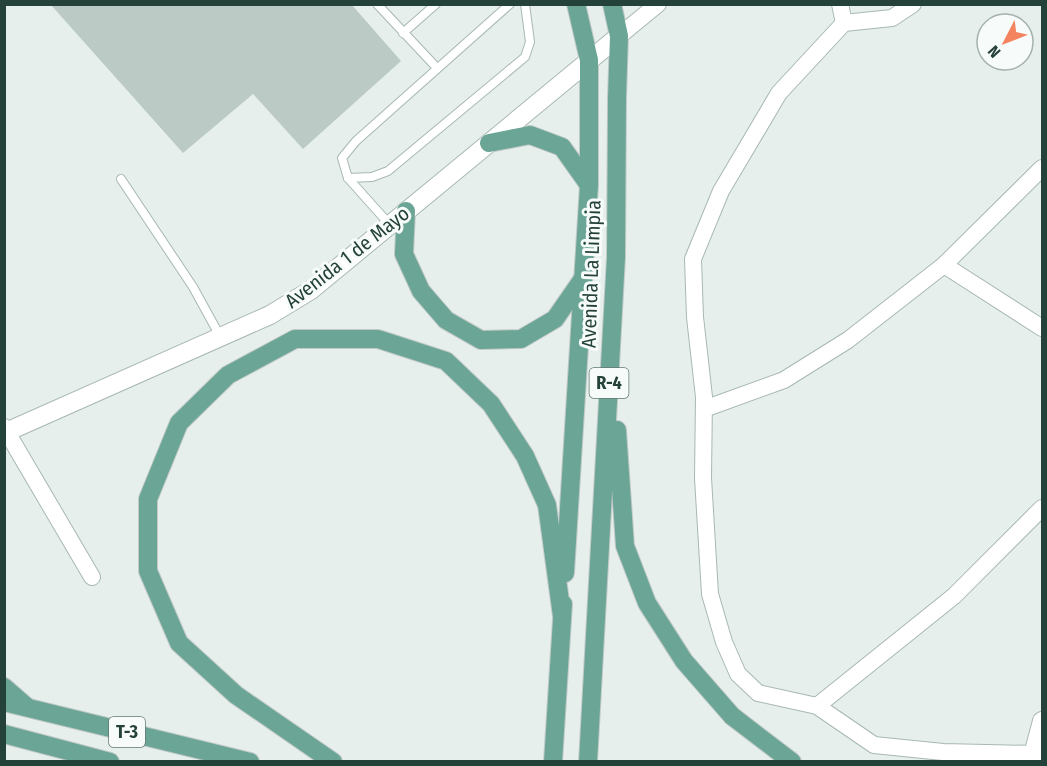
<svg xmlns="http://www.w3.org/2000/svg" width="1047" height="766" font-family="'Fira Sans Condensed',sans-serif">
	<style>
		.building { fill: #bbcac4 }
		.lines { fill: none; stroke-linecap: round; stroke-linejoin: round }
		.service-casing { stroke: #a8b8b2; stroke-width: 10 }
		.minor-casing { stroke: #a8b8b2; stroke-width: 18 }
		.tertiary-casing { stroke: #a8b8b2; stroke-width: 20 }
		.primary-casing { stroke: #c2cac8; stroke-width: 20 }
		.service { stroke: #fff; stroke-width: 8 }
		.minor { stroke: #fff; stroke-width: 16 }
		.tertiary { stroke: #fff; stroke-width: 18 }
		.primary { stroke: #6aa596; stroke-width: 18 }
		.labels { text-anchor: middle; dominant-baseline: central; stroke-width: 6; stroke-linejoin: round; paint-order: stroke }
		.shield { fill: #f7fbf9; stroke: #637a73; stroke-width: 1.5 }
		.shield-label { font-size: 18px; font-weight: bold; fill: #24423a }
		.street-label { font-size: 20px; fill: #24423a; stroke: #f7fbf9 }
	</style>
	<rect width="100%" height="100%" fill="#e6efeb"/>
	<!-- building -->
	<path class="building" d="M51,5H352L401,61L303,149L253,94L183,153Z"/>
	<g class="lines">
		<defs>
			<g id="service">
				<path d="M377,4L437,68"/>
				<path d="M403,33L436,4"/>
				<path d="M348,178L372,177L388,171L525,57L530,42L525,4"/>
				<path d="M121,179L193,287L221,338"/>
				<path d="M390,225L348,178L342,158L356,141L510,4"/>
			</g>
			<g id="minor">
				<path d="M840,4L844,23"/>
				<path d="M913,4L892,18L844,23L779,93L721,191L693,259L695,317L704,397L703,478L710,594L724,642L738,674L758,693L817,706L874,745L943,752L1034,754"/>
				<path d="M619,36L658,4"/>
				<path d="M944,265L1042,328"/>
				<path d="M704,409L784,380L848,340L944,265L1042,168"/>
				<path d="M4,427L92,577"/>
				<path d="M817,706L954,596L1042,508"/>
			</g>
			<g id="tertiary">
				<path d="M4,433L270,315L311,290L619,36"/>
				<path d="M1031,762L1042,721"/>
			</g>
			<g id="primary">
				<path d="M489,143L530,135L562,147L589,185"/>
				<path d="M406,211L404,254L421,291L446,320L481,340L521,339L555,319L582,280"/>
				<path d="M617,430L625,546L647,603L684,661L732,716L792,762"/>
				<path d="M565,573L589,185V60L576,4"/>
				<path d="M4,687L27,707"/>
				<path d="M4,702L250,762"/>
				<path d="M4,734L110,762"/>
				<path d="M333,762L236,695L179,643L148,571V499L179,423L228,375L295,339H378L446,361L491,404L525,456L547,505L562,616"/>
				<path d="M553,762L563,604"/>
				<path d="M588,762L616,257L617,98L619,36L612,4"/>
			</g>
		</defs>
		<!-- service casing -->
		<use href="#service" class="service-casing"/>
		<!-- minor casing -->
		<use href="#minor" class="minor-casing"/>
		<!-- tertiary casing -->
		<use href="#tertiary" class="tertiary-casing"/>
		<!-- primary casing -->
		<use href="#primary" class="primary-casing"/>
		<!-- service -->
		<use href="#service" class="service"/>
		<!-- minor -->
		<use href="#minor" class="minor"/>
		<!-- tertiary -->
		<use href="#tertiary" class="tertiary"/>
		<!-- primary -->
		<use href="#primary" class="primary"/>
	</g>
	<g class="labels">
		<!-- shield labels -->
		<g class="shield">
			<rect x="589.5" y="368" width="39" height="30" rx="4.5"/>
			<rect x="109" y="717" width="36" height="30" rx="4.5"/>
		</g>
		<g class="shield-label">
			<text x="609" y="383">R-4</text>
			<text x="127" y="732">T-3</text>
		</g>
		<!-- street labels -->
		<g class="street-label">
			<text transform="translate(347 257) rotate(-38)">Avenida 1 de Mayo</text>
			<text transform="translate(591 274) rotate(-88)">Avenida La Limpia</text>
		</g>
	</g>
	<!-- border -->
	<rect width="1047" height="766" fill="none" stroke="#24423a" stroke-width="12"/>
	<!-- north arrow -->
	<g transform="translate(1005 42) rotate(228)"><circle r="28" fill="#f7fbf9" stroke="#a3b1ad" stroke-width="1.5"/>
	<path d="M0-4.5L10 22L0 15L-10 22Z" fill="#f4845f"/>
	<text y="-9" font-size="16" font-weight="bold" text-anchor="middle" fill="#24423a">N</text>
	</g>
</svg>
